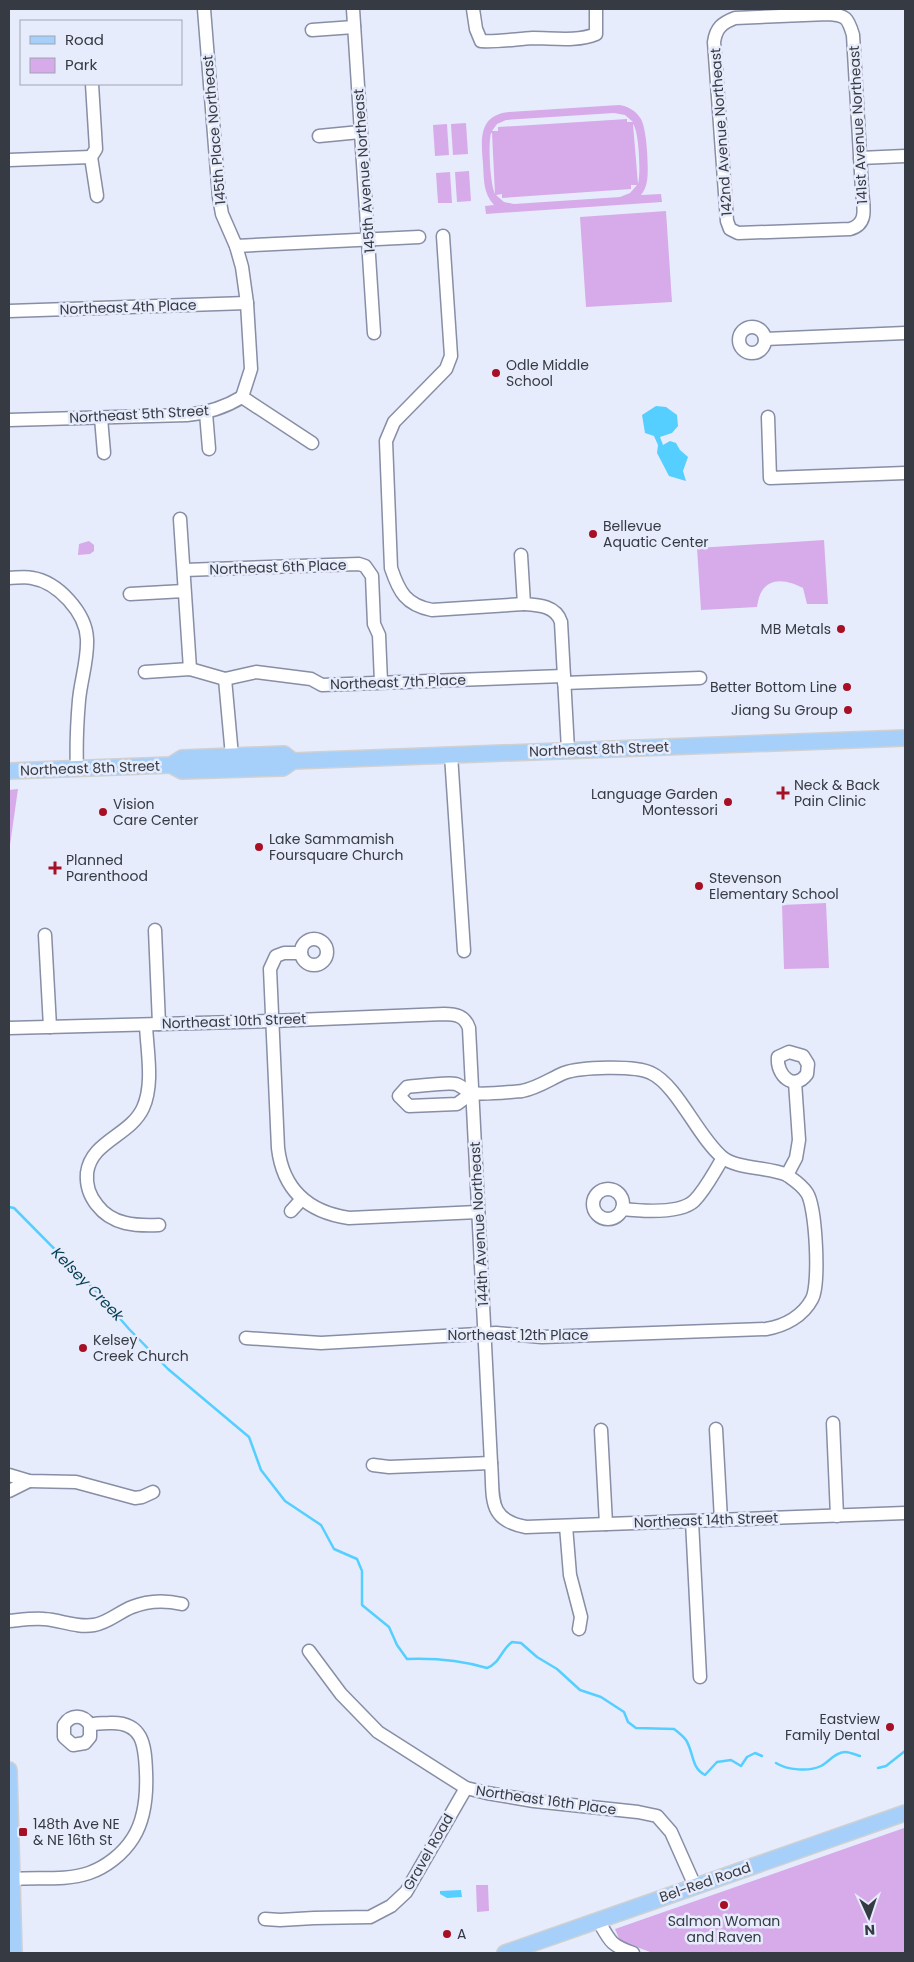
<svg xmlns="http://www.w3.org/2000/svg" width="914" height="1962" font-family="Poppins,sans-serif">
	<style>
		.green { fill: #d7abe9; fill-rule: evenodd }
		.water { fill: #54cfff }
		.lines { fill: none; stroke-linecap: round; stroke-linejoin: round }
		.stream { stroke: #54cfff; stroke-width: 2.5 }
		.minor-casing { stroke: #878ea5; stroke-width: 15 }
		.major-casing { stroke: #cfd0d2; stroke-width: 18 }
		.minor { stroke: #fff; stroke-width: 12 }
		.major { stroke: #a6d0fa; stroke-width: 15 }
		.poi-dot { fill: #a70f25; stroke: #e7ecfc; stroke-width: 2 }
		.labels { text-anchor: middle; dominant-baseline: central; stroke-width: 5; stroke-linejoin: round; paint-order: stroke }
		.street-label { font-size: 14px; fill: #363a43; stroke: #e7ecfc }
		.poi-label { font-size: 14px; fill: #363a43; stroke: #e7ecfc; text-anchor: start }
		.water-label { font-size: 15px; font-style: italic; fill: #053e51; stroke: #e7ecfc }
	</style>
	<rect width="100%" height="100%" fill="#e7ecfc"/>
	<!-- green -->
	<g class="green">
		<path d="M619,105C628,106 636,111 641,119C647,130 649,168 647,181C646,187 644,191 641,195L661,194L662,202L486,214L485,206L494,205C483,193 484,179 483,164C481,140 478,115 509,112ZM614,113L625,115L633,122H627V119L498,127V131H492L497,124L506,120ZM633,124C639,131 641,174 638,184ZM491,133H492L495,194C490,183 488,144 491,133ZM631,185H637L630,193L620,197L514,204L504,202L496,195L502,194V198L631,189Z"/>
		<path d="M466,123L468,154L453,155L451,124Z"/>
		<path d="M447,124L449,155L435,156L433,125Z"/>
		<path d="M469,171L471,201L457,202L455,172Z"/>
		<path d="M450,172L452,203H438L436,173Z"/>
		<path d="M666,211L672,302L586,307L580,217Z"/>
		<path d="M824,540L828,604H807L803,588C790,581 771,576 762,591C759,595 758,602 757,607L701,610L697,548Z"/>
		<path d="M89,541L94,545V551L90,554L78,555L79,544Z"/>
		<path d="M18,789L9,852V790Z"/>
		<path d="M826,903L829,968L784,969L782,905Z"/>
		<path d="M904,1828L905,1953H653L620,1941L615,1929Z"/>
		<path d="M476,1885H488L489,1911L477,1912Z"/>
	</g>
	<!-- water -->
	<g class="water">
		<path d="M656,406L666,407L677,415L678,426L672,433L660,437L663,445L670,441L676,443L680,450L688,457L683,471L686,481L669,476L657,453L658,445L654,436L645,433L642,415Z"/>
		<path d="M461,1890L462,1897L447,1898L440,1894V1891Z"/>
	</g>
	<g class="lines">
		<!-- stream -->
		<g class="stream">
			<path d="M9,1207L14,1208L97,1292L129,1329L168,1369L249,1437L261,1470L285,1501L321,1525L334,1549L357,1559L362,1571V1605L389,1627L397,1645L407,1659C435,1658 460,1660 487,1668C500,1663 501,1650 512,1642L521,1643L537,1657L557,1669L580,1690L601,1697L624,1712L628,1722L636,1728L674,1729C678,1732 683,1736 686,1740C694,1753 691,1768 705,1775L717,1762L731,1760L741,1766L747,1757L755,1753L762,1756"/>
			<path d="M776,1763C787,1770 809,1772 821,1766C829,1762 835,1752 845,1752C850,1752 856,1755 860,1756"/>
			<path d="M878,1768L886,1766L905,1751"/>
		</g>
		<defs>
			<g id="minor">
				<path d="M204,9L219,197L222,214L236,246L242,267L247,303L251,369L242,397"/>
				<path d="M353,9L374,333"/>
				<path d="M473,9L476,29L481,41C498,42 516,39 533,38C553,38 577,42 596,34V9"/>
				<path d="M828,14C846,15 848,18 853,35L862,190C863,206 869,224 850,229L738,233L730,229L727,221L714,42C716,28 722,23 735,18Z"/>
				<path d="M312,30L354,27"/>
				<path d="M92,84L96,149L91,157L97,196"/>
				<path d="M319,136L360,132"/>
				<path d="M860,158L905,156"/>
				<path d="M9,160L91,157"/>
				<path d="M443,236L451,356L446,369L394,422L386,441L391,568C399,592 406,605 432,610L524,604"/>
				<path d="M236,246L419,237"/>
				<path d="M9,311L247,303"/>
				<circle cx="752" cy="340" r="13"/>
				<path d="M765,339L905,333"/>
				<path d="M206,413L209,449"/>
				<path d="M768,417L770,478L905,473"/>
				<path d="M101,418L104,453"/>
				<path d="M9,420L187,415C208,413 224,408 242,397L312,443"/>
				<path d="M180,519L190,669"/>
				<path d="M521,555L524,604C539,605 556,606 561,622L568,750"/>
				<path d="M184,570L359,564L365,566L372,576L374,624L379,635L381,682"/>
				<path d="M9,578C16,578 25,576 32,578C58,582 86,613 87,639C88,660 81,679 79,700C77,723 76,745 77,769"/>
				<path d="M130,594L184,591"/>
				<path d="M145,672L190,669L225,679L256,672L311,679L322,685L564,676"/>
				<path d="M225,679L232,756"/>
				<path d="M564,683L700,678"/>
				<path d="M451,755L464,951"/>
				<path d="M155,930L159,1024"/>
				<path d="M45,935L50,1027"/>
				<circle cx="314" cy="952" r="13"/>
				<path d="M301,953H284L276,956L270,969L278,1148C283,1190 308,1212 349,1218L478,1212"/>
				<path d="M146,1025C147,1051 154,1084 143,1108C130,1136 91,1141 87,1173C86,1186 89,1195 97,1205C112,1225 136,1226 159,1225"/>
				<path d="M9,1028L272,1021L444,1014C456,1014 465,1016 469,1028L491,1463C494,1496 486,1520 526,1527L905,1513"/>
				<path d="M789,1052L803,1056L808,1064L807,1074C794,1092 776,1075 778,1057Z"/>
				<path d="M472,1093L457,1104L409,1106L399,1096L407,1087C418,1086 447,1082 456,1084C462,1086 467,1092 473,1093C483,1095 511,1092 522,1091C538,1088 550,1079 564,1073C580,1067 635,1065 651,1073C677,1085 698,1137 722,1157C736,1169 769,1167 787,1175"/>
				<circle cx="608" cy="1204" r="15"/>
				<path d="M622,1209C641,1211 680,1214 694,1201C706,1189 714,1172 723,1158"/>
				<path d="M291,1211L302,1199"/>
				<path d="M246,1338L321,1343L496,1333L542,1337L766,1329C785,1326 803,1316 812,1299C820,1284 816,1207 807,1193C802,1185 794,1180 787,1175L796,1158L799,1140L795,1082"/>
				<path d="M833,1423L837,1516"/>
				<path d="M716,1429L721,1520"/>
				<path d="M601,1430L606,1524"/>
				<path d="M373,1465L389,1467L491,1463"/>
				<path d="M9,1475L29,1481L76,1482L135,1498L142,1497L153,1492"/>
				<path d="M9,1491L29,1481"/>
				<path d="M692,1521L700,1677"/>
				<path d="M566,1526L570,1575L581,1617L579,1629"/>
				<path d="M9,1621C20,1620 33,1618 44,1619C61,1620 76,1628 94,1625C108,1623 119,1612 132,1607C149,1600 165,1600 182,1604"/>
				<path d="M309,1651L341,1694L378,1732L466,1788L487,1793L534,1801L638,1812L657,1816L671,1832L695,1886"/>
				<path d="M13,1879C38,1877 65,1881 89,1873C106,1867 123,1854 133,1838C145,1819 147,1794 146,1772C145,1745 143,1721 109,1723C103,1723 96,1723 90,1725C83,1714 71,1714 64,1725V1737L73,1745L85,1743L90,1737V1725"/>
				<path d="M265,1919L280,1920L314,1918L370,1917L391,1906L406,1892L466,1788"/>
				<path d="M598,1920C610,1941 610,1945 633,1953"/>
			</g>
			<g id="major">
				<path d="M171,765L182,771L283,768L293,761L905,738"/>
				<path d="M9,771L171,765L182,758L232,756L284,754L293,761"/>
				<path d="M9,1770L14,1953"/>
				<path d="M505,1953L905,1813"/>
			</g>
		</defs>
		<!-- minor casing -->
		<use href="#minor" class="minor-casing"/>
		<!-- major casing -->
		<use href="#major" class="major-casing"/>
		<!-- minor -->
		<use href="#minor" class="minor"/>
		<!-- major -->
		<use href="#major" class="major"/>
	</g>
	<!-- markers -->
	<g class="poi-dot">
		<circle cx="496" cy="373" r="5"/>
		<circle cx="593" cy="534" r="5"/>
		<circle cx="841" cy="629" r="5"/>
		<circle cx="847" cy="687" r="5"/>
		<circle cx="848" cy="710" r="5"/>
		<path d="M780.5 785.5h5v5h5v5h-5v5h-5v-5h-5v-5h5z"/>
		<circle cx="728" cy="802" r="5"/>
		<circle cx="103" cy="812" r="5"/>
		<circle cx="259" cy="847" r="5"/>
		<path d="M52.5 860.5h5v5h5v5h-5v5h-5v-5h-5v-5h5z"/>
		<circle cx="699" cy="886" r="5"/>
		<circle cx="83" cy="1348" r="5"/>
		<circle cx="890" cy="1727" r="5"/>
		<rect x="18" y="1827" width="10" height="10" rx="2.5"/>
		<circle cx="724" cy="1905" r="5"/>
		<circle cx="447" cy="1934" r="5"/>
	</g>
	<g class="labels">
		<!-- street labels -->
		<g class="street-label">
			<text transform="translate(858 125) rotate(-93)">141st Avenue Northeast</text>
			<text transform="translate(214 130) rotate(-95)">145th Place Northeast</text>
			<text transform="translate(721 132) rotate(-94)">142nd Avenue Northeast</text>
			<text transform="translate(364 171) rotate(-94)">145th Avenue Northeast</text>
			<text transform="translate(128 307) rotate(-2)">Northeast 4th Place</text>
			<text transform="translate(139 414) rotate(-3)">Northeast 5th Street</text>
			<text transform="translate(278 567) rotate(-2)">Northeast 6th Place</text>
			<text transform="translate(398 682) rotate(-2)">Northeast 7th Place</text>
			<text transform="translate(599 749) rotate(-2)">Northeast 8th Street</text>
			<text transform="translate(90 768) rotate(-2)">Northeast 8th Street</text>
			<text transform="translate(234 1021) rotate(-2)">Northeast 10th Street</text>
			<text transform="translate(479 1224) rotate(-93)">144th Avenue Northeast</text>
			<text x="518" y="1335">Northeast 12th Place</text>
			<text transform="translate(706 1520) rotate(-2)">Northeast 14th Street</text>
			<text transform="translate(546 1800) rotate(8)">Northeast 16th Place</text>
			<text transform="translate(428 1852) rotate(-60)">Gravel Road</text>
			<text transform="translate(705 1882) rotate(-19)">Bel-Red Road</text>
		</g>
		<!-- poi labels -->
		<g class="poi-label">
			<text x="506" y="365">Odle Middle<tspan x="506" dy="16">School</tspan></text>
			<text x="603" y="526">Bellevue<tspan x="603" dy="16">Aquatic Center</tspan></text>
			<text x="831" y="629" text-anchor="end">MB Metals</text>
			<text x="837" y="687" text-anchor="end">Better Bottom Line</text>
			<text x="838" y="710" text-anchor="end">Jiang Su Group</text>
			<text x="794" y="785">Neck &amp; Back<tspan x="794" dy="16">Pain Clinic</tspan></text>
			<text x="718" y="794" text-anchor="end">Language Garden<tspan x="718" dy="16">Montessori</tspan></text>
			<text x="113" y="804">Vision<tspan x="113" dy="16">Care Center</tspan></text>
			<text x="269" y="839">Lake Sammamish<tspan x="269" dy="16">Foursquare Church</tspan></text>
			<text x="66" y="860">Planned<tspan x="66" dy="16">Parenthood</tspan></text>
			<text x="709" y="878">Stevenson<tspan x="709" dy="16">Elementary School</tspan></text>
			<text x="93" y="1340">Kelsey<tspan x="93" dy="16">Creek Church</tspan></text>
			<text x="880" y="1719" text-anchor="end">Eastview<tspan x="880" dy="16">Family Dental</tspan></text>
			<text x="33" y="1824">148th Ave NE<tspan x="33" dy="16">&amp; NE 16th St</tspan></text>
			<text x="724" y="1921" text-anchor="middle">Salmon Woman<tspan x="724" dy="16">and Raven</tspan></text>
			<text x="457" y="1934">A</text>
		</g>
		<!-- water labels -->
		<g class="water-label">
			<text transform="translate(88 1284) rotate(46)">Kelsey Creek</text>
		</g>
	</g>
	<!-- border -->
	<rect width="914" height="1962" fill="none" stroke="#363a43" stroke-width="20"/>
	<!-- legend -->
	<rect x="20" y="20" width="162" height="65" fill="#e7ecfc" stroke="#a0a5b2"/>
	<rect x="30" y="36" width="25" height="8" fill="#a6d0fa" stroke="#a0a5b2"/>
	<text x="65" y="45" font-size="15" fill="#363a43">Road</text>
	<rect x="30" y="58" width="25" height="15" fill="#d7abe9" stroke="#a0a5b2"/>
	<text x="65" y="70" font-size="15" fill="#363a43">Park</text>
	<!-- north arrow -->
	<g transform="translate(869 1917) rotate(177)" stroke="#e7ecfc" stroke-width="4" paint-order="stroke">
	<path d="M0-4L9 19L0 12L-9 19Z" fill="#363a43"/>
	<text y="-8" font-size="14" font-weight="bold" text-anchor="middle" fill="#363a43">N</text>
	</g>
</svg>
